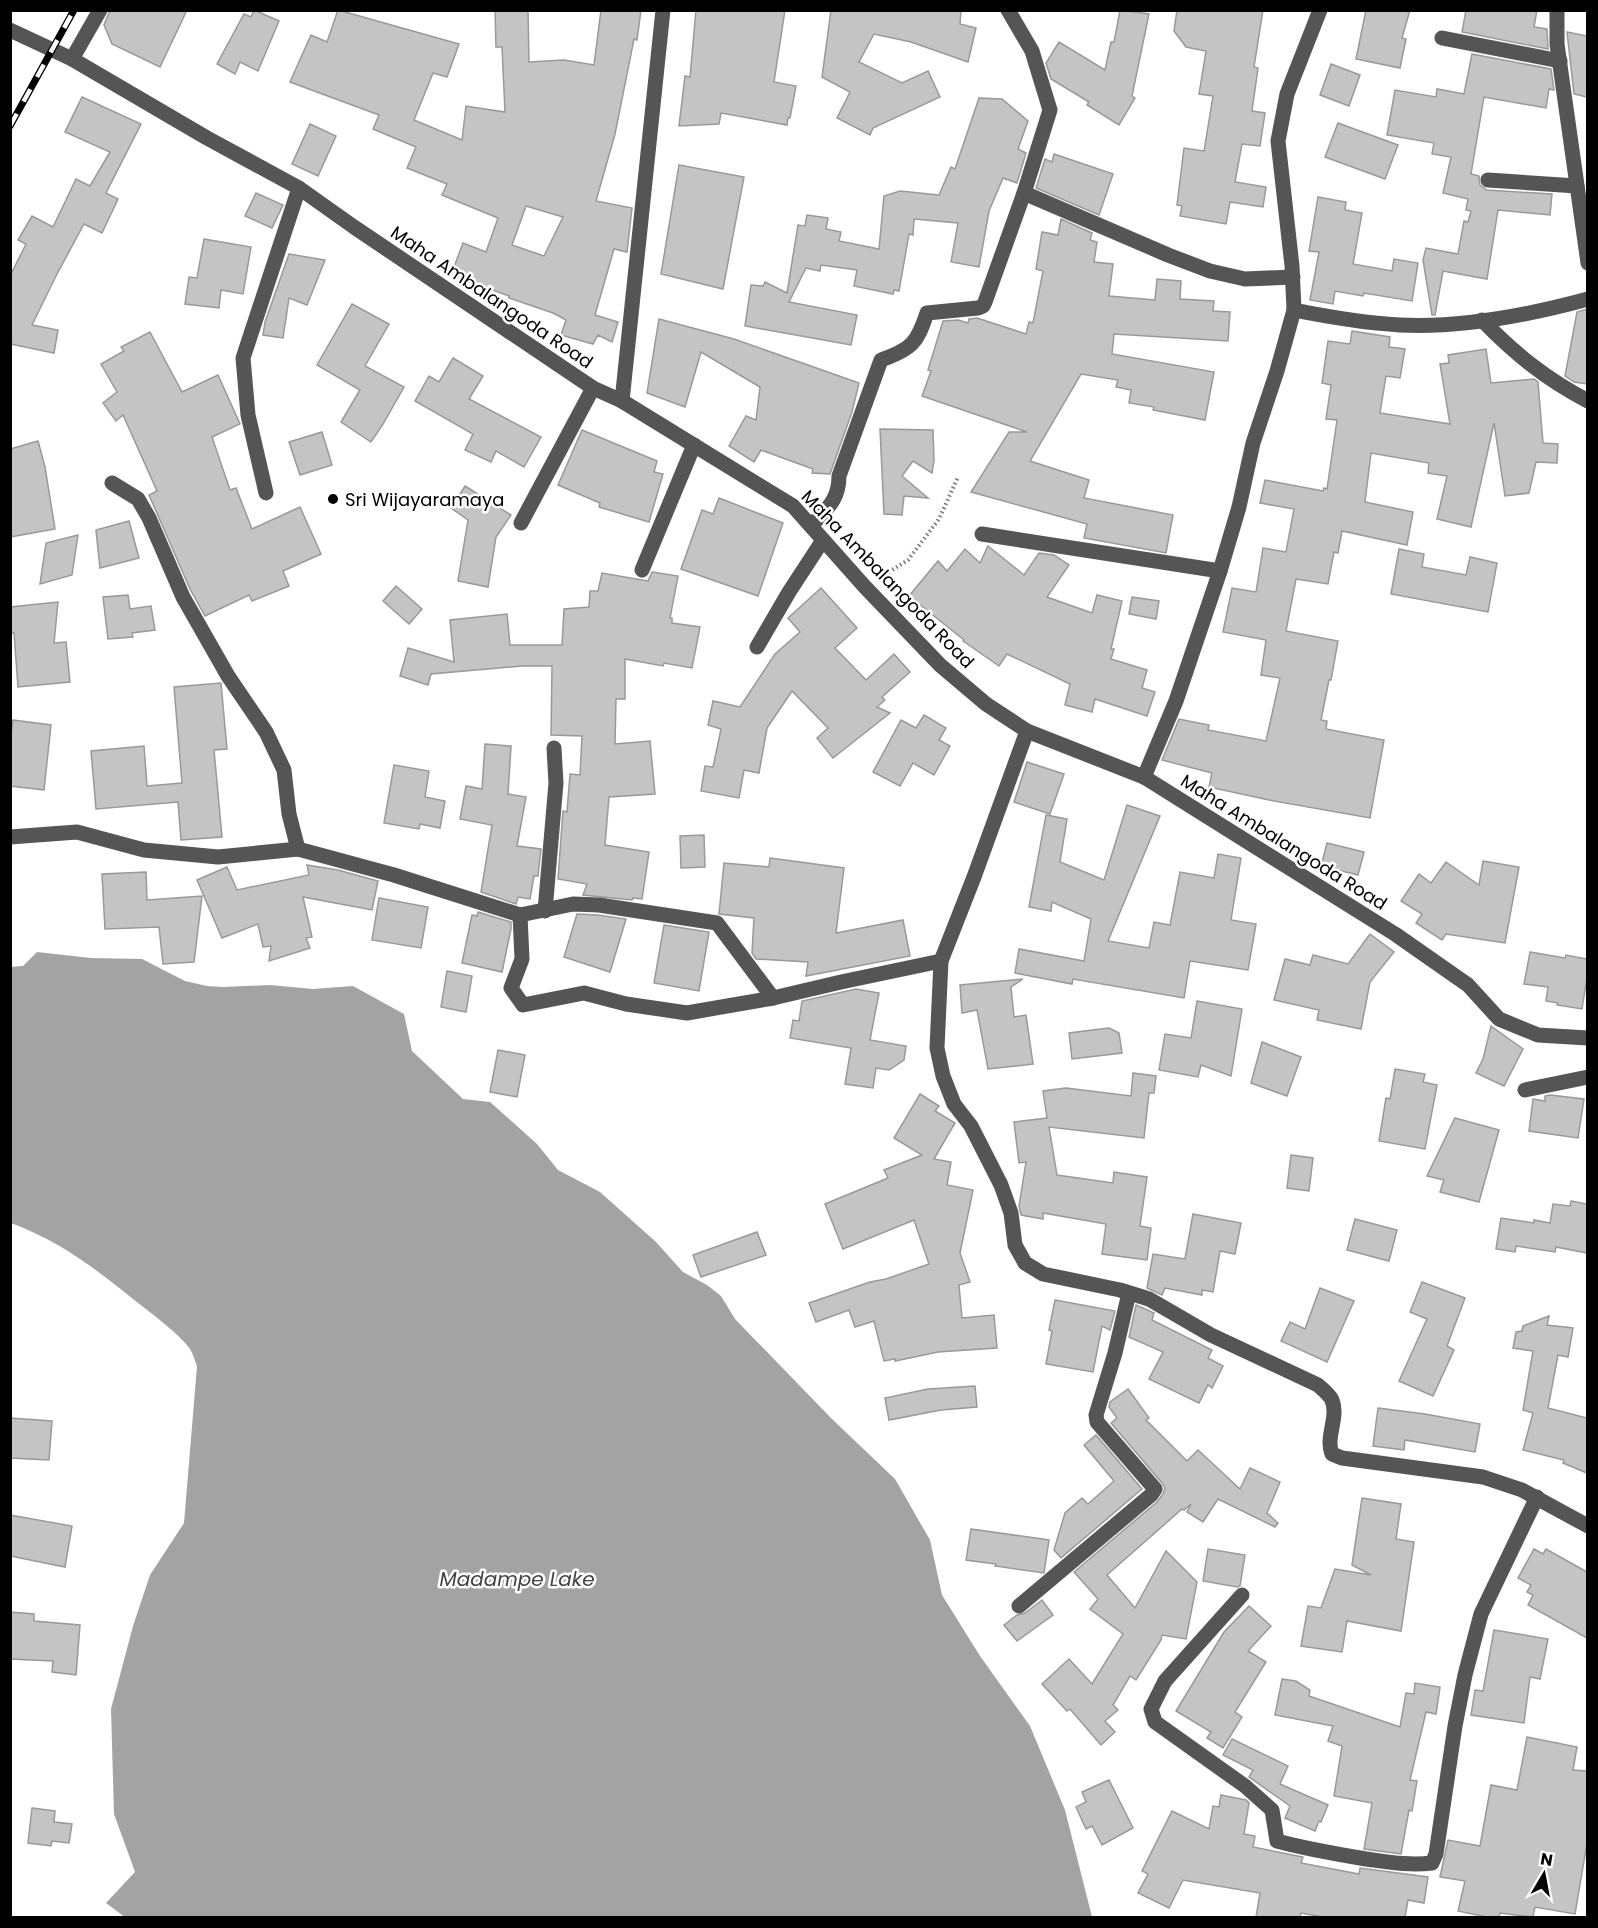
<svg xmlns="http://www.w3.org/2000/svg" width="1598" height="1928" font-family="Poppins,sans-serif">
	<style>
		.water { fill: #a3a3a3 }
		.building { fill: #c4c4c4; stroke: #999; stroke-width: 1.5; fill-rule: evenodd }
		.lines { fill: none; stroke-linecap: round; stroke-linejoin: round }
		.path { stroke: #777; stroke-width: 4; stroke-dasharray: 1.5 3; stroke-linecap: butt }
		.minor { stroke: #555; stroke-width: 15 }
		.rail-casing { stroke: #000; stroke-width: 7 }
		.rail { stroke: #fff; stroke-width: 4.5; stroke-dasharray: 14; stroke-linecap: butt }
		.poi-dot { fill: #000; stroke: #fff; stroke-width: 2 }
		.labels { text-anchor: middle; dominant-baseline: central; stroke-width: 5; stroke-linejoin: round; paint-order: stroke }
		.street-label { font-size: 18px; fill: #000; stroke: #fff }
		.poi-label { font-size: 18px; fill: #000; stroke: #fff; text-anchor: start }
		.water-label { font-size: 20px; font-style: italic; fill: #444; stroke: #fff }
	</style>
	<rect width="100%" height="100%" fill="#fff"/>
	<!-- water -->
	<path class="water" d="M37,952L91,958L142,959L185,981L207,986L223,987L270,985L313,989L353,986L404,1014L412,1051L463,1099L490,1102L537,1144L558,1170L600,1192L656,1242L683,1272L707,1285L721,1296L735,1319L832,1419L895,1479L930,1540L942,1595L980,1656L1030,1726L1065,1810L1092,1917L126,1918L106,1903L135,1872L114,1814L111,1709L133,1626L150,1575L184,1523L197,1366C195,1361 193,1354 190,1349C181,1336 155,1316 142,1306C98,1271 64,1243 11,1223V967L23,966Z"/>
	<!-- building -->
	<g class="building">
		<path d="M110,10H187L160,67L112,44L104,25Z"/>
		<path d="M254,10L279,21L258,71L240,62L235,74L217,64L244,14L251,17Z"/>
		<path d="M338,10L459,44L447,77L433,73L414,120L462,140L466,106L505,112L502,47H496L495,10H528L529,62L564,60L594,65L601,10H641L637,40L634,39L615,134L596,201L632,208L627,252L614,249L595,315L618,322L612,342L598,335L593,344L561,335L566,320L553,313L509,298V296L451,275L463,243L486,252L498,218L442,195L447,184L407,168L416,147L373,129L379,115L290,82L311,35L327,42ZM526,206L563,217L544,256L512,245Z"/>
		<path d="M696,10H785L774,82L796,86L790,118H788L787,125L721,113L719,124L679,126L685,76L690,77Z"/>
		<path d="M831,10H961L960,24L976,28L968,62L911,42L874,34L859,62L902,83L928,71L940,97L873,128L870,135L837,118L850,92L822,77Z"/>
		<path d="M1120,10L1149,14L1132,96L1135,98L1119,125L1087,105L1089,102L1051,79L1046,63L1059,42L1105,70L1111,42H1114Z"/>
		<path d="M1177,10H1263L1254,67L1258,68L1252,111L1265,113L1260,146L1242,144L1235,182L1266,187L1263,207L1230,202L1226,224L1180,216L1182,206L1177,205L1184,148L1204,151L1213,96L1199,94L1206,51L1186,47L1174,31Z"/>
		<path d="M1366,10H1410L1402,38L1406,39L1400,68L1356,59Z"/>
		<path d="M1466,10H1537L1534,27L1547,29L1548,49L1462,32Z"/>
		<path d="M1567,32L1587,36V97L1574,94Z"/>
		<path d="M1472,54L1551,69L1554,90L1549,89L1546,108L1484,97L1471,174L1479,176L1480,185L1487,190L1552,194L1550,215L1498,210L1487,279L1443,271L1435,315H1432L1423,260L1426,248L1458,254L1464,221L1468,222L1471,211L1466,210L1468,199L1443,193L1451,157L1432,154L1434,143L1387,135L1395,90L1436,97L1437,89L1464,94Z"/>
		<path d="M1331,64L1360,75L1349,106L1320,95Z"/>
		<path d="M82,97L141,124L106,193L118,199L102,233L84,224L57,274L32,325L58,330L54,353L10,344V276L26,244L18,240L32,216L53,227L76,179L90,186L110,152L65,132Z"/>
		<path d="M979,98L1002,99L1028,121L1018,149L1026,153L1017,183L1003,178L989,211L979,267L951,262L958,223L914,219L913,235L909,234L899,291L894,290L893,294L854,286L857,270L821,265L820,271L806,268L789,302L857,315L851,345L745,326L751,285L763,286L765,282L787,293L798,225L805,226L807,215L828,218L826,229L841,232L839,241L879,249L884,196L900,191L939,195L951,167L955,169Z"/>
		<path d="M1338,123L1398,145L1385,179L1325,157Z"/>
		<path d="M310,124L336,136L318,176L292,164Z"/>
		<path d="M1054,154L1113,174L1099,215L1036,188L1045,159L1052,162Z"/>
		<path d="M679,165L744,177L723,289L661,274Z"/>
		<path d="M256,193L283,205L272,228L245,216Z"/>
		<path d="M1318,197L1346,202L1345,210L1362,213L1353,264L1392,271L1394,259L1418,263L1412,301L1364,293L1363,296L1335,291L1333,304L1310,300L1319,252L1309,251Z"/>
		<path d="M1061,219L1092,233L1090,240L1097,242L1094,262L1113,264L1109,296L1155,300L1157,279L1181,281L1180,299L1214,301L1213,311L1230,312L1228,341L1114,334L1112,354L1214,372L1205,420L1153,410L1154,407L1129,403L1131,390L1116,387L1118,380L1081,374L1030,461L1089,480L1084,498L1173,515L1166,553L1084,538L1087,524L971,492L1009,432H1027L922,396L931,371L928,370L943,321L958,320L968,323L969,319L977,318L1026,334L1029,322L1033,323L1043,271L1036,269L1042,232L1058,235Z"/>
		<path d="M204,239L251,247L243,294L221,290L219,308L185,304L189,277L197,278Z"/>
		<path d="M289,254L325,260L307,305L289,298L283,338L263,335L265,322Z"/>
		<path d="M352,304L389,324L365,366L404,387L383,424L371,442L341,422L360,390L317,365Z"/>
		<path d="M1587,309V384L1574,382L1565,376L1577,312Z"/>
		<path d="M659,319L734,339L859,383L852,412L830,474L812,473L813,469L761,450L754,462L729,446L746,416L756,420L760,387L701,352L685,407L647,393Z"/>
		<path d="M1352,331L1390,337L1389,347L1405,349L1400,378L1386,376L1380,413L1450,424L1440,364L1449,363L1448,355L1486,349L1491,383L1534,379L1538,382L1543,443L1558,444L1557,463L1536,462L1529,493L1505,496L1494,423L1471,527L1437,519L1447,476L1428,473L1429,463L1371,453L1365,502L1413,512L1407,545L1342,531L1338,553L1334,552L1328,584L1296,579L1286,631L1338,641L1331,680H1329L1321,720L1327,721L1326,729L1384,740L1370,818L1269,800L1209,787L1212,773L1162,760L1179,719L1209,725L1208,730L1266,741L1280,678L1261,675L1266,640L1223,632L1232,588L1256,592L1263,548L1286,552L1294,509L1260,503L1265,480L1323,491L1324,488L1327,489L1337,420L1326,419L1331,385L1322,383L1328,341L1350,344Z"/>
		<path d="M150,332L182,392L218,375L240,424L212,437L230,490L236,488L252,529L300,507L321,554L283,571L289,586L252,601L249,595L205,616L190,589L149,495L157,491L123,415L116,421L103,403L117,392L101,364L124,351L121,347Z"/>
		<path d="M453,358L483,376L469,399L541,437L524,467L496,451L491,462L465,450L473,434L415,401L429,376L439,382Z"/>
		<path d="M880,429L933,430L934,460L932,473L913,461L902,476L928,498L904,496L902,515L884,514Z"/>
		<path d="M582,430L657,461L654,472L663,474L649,522L599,507L600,503L558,485Z"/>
		<path d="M322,432L332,465L300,475L289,442Z"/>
		<path d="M38,441L45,467L55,529L10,537V449Z"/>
		<path d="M465,486L511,515L496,537L488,587L458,581L468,520L451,508Z"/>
		<path d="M719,498L783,523L758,596L681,569L702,510L713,514Z"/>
		<path d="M129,521L139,558L100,568L96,530Z"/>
		<path d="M78,535L72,575L40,584L46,543Z"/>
		<path d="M988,546L1024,575L1039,553L1054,555L1069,565L1047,597L1092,613L1097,595L1122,601L1111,649H1114L1111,659L1147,670L1142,688L1155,692L1147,716L1095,699L1092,712L1065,705L1070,684L1007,654L999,666L963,641L964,640L909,596L938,561L947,571L965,549L980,563Z"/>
		<path d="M1399,549L1424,554L1422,567L1466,575L1470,557L1497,563L1488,612L1391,594Z"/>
		<path d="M652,572L678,576L670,618H672V623L700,627L692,668L664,663L663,666L625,659V699H616L615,744L650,741L655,794L609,797L605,845L649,852L642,899L633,898L632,900L583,895L587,884L558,879L563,811L567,812L570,774L580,775L582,736L551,735L552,666H522L431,674L428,685L400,676L408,648L454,662L450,620L507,614L510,645H562L564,609L589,607L590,591H598L602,573L648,581Z"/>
		<path d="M396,586L422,609L409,624L383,601Z"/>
		<path d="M821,588L857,628L835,648L866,680L894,654L910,672L882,697L885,700L877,707L890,713L833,758L817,738L828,728L792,691L767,728L759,773L744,770L739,798L701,791L705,766L713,767L721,729L708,725L713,701L740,707L775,654L800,632L788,618Z"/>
		<path d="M128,595L130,609L151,606L155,630L132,633L133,637L108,639L103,597Z"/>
		<path d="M1132,597L1159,601L1156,619L1129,614Z"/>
		<path d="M58,602L54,643L66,642L70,682L18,687L14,633H10V607Z"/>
		<path d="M221,683L227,749L214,750L222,837L181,840L178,802L96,809L91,751L144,746L147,786L182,783L174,687Z"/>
		<path d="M924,715L946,728L939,740L950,746L934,775L913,763L900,786L873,772L901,720L916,728Z"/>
		<path d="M13,720L51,725L44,790L10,786V741Z"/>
		<path d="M485,744L511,746L508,794L526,797L517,846L541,849L538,876H534L530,899L518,897L516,904L481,892L492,825L460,819L466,786L482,789Z"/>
		<path d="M1027,762L1064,774L1050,814L1014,802Z"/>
		<path d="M394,765L429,771L425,797L445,801L440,828L420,824L419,829L384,823Z"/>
		<path d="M1127,805L1160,816L1108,941L1149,948L1154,922L1170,925L1180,872L1214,878L1218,854L1241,858L1231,920L1256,924L1248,970L1190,961L1184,998L1073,979L1072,984L1015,973L1019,949L1084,961L1091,919L1052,902L1051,911L1029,907L1046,815L1067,819L1060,862L1104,880Z"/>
		<path d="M704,835L705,867L681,868L680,836Z"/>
		<path d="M1327,843L1364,852L1358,875L1321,866Z"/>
		<path d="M770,858L844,868L836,933L903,920L910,956L806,976L808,962L756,959L752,953L754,918L719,914L724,863L769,867Z"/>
		<path d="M1483,861L1519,867L1505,943L1446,934L1442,940L1416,923L1422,914L1401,901L1419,874L1431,883L1446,862L1479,885Z"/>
		<path d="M307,865L338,870L378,881L372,910L303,897L312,937L306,938L310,948L269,961L271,946L263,947L258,924L222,938L197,880L227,867L237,890L309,875Z"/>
		<path d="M146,872L147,900L202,896L194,962L163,964L159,927L105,929L102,874Z"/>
		<path d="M379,898L428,907L421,948L372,940Z"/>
		<path d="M478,912L511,922V929L502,972L462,963L472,915L477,916Z"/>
		<path d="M577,914L598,915L626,919L610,972L564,957Z"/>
		<path d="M664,925L709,932L699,991L654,983Z"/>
		<path d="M1370,934L1394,952L1370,982L1361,1029L1317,1020L1319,1010L1274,1000L1285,959L1310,965L1313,955L1348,964Z"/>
		<path d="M1530,952L1565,958L1566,955L1587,959V977L1582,1009L1557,1005L1558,1003L1546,1001L1548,987L1524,984Z"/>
		<path d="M447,971L472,976L466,1012L441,1007Z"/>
		<path d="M1023,979L1011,987L1014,1017L1026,1015L1033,1064L988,1069L977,1010L962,1013L960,985Z"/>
		<path d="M856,989L879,993L870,1040L906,1046L904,1060L889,1070L876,1068L873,1088L845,1084L851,1048L790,1038L793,1020L799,1021L802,1001Z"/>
		<path d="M1197,1001L1242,1009L1231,1076L1201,1065L1198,1077L1159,1070L1165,1034L1191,1038Z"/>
		<path d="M1491,1026L1523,1049L1504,1086L1476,1073L1483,1059Z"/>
		<path d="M1109,1028L1119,1033L1122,1053L1072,1059L1069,1033Z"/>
		<path d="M1262,1042L1301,1057L1287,1096L1251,1083Z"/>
		<path d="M498,1050L525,1055L517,1097L490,1092Z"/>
		<path d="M1395,1069L1425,1074L1423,1082L1437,1085L1425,1149L1379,1141L1386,1098L1390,1099Z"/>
		<path d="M1133,1073L1156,1076L1154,1093H1149L1144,1138L1049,1127L1057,1175L1113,1183L1114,1172L1147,1177L1140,1226L1151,1228L1147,1260L1102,1254L1106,1224L1043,1213V1219L1021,1215L1019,1206L1026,1162L1019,1163L1014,1122L1047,1118L1043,1091L1066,1088L1131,1096Z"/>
		<path d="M920,1094L939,1106L935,1111L955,1123L934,1159L951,1162L947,1185L973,1190L960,1253L970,1282L959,1285L962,1318L994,1315L997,1348L938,1352L895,1361V1359L884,1361L874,1321L855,1327L849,1310L816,1322L809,1303L870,1282L886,1279L929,1264L914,1220L843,1249L825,1204L888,1178L884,1170L922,1155L894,1138Z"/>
		<path d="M1550,1095L1584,1099L1578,1138L1529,1131L1533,1099L1545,1101V1096Z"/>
		<path d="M1455,1118L1499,1130L1479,1202L1440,1192L1444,1180L1427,1176Z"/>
		<path d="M1291,1155L1313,1158L1309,1191L1287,1188Z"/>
		<path d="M1571,1201L1587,1204V1253L1556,1247L1555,1252L1516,1246L1515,1252L1496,1249L1501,1218L1534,1223V1220L1550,1223L1553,1204L1570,1206Z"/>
		<path d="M1193,1214L1241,1223L1235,1254L1220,1251L1213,1292L1202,1290V1295L1165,1288L1162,1295L1147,1288L1153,1254L1185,1259Z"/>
		<path d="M1355,1219L1397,1230L1389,1261L1347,1250Z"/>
		<path d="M757,1232L766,1255L701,1277L693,1255Z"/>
		<path d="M1422,1282L1465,1298L1447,1346L1454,1350L1433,1396L1399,1381L1427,1319L1410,1312Z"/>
		<path d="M1320,1288L1354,1301L1327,1362L1281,1341L1290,1322L1305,1329Z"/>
		<path d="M1055,1300L1115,1311L1110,1330L1102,1326L1093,1372L1046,1364L1052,1331L1049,1330Z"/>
		<path d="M1136,1305L1154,1313L1152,1320L1212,1350L1208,1358L1223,1366L1212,1388L1208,1385L1199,1403L1149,1379L1163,1352L1129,1337Z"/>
		<path d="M1549,1316L1547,1325L1573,1328L1568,1357L1558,1355L1548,1408L1587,1418V1473L1563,1463L1564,1460L1523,1450L1533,1413L1523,1410L1533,1351L1513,1348L1516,1332L1522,1331L1523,1326Z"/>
		<path d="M975,1386L977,1407L941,1410L889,1420L885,1398L928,1389Z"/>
		<path d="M1128,1389L1149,1418L1146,1420L1187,1461L1198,1450L1240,1489L1250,1468L1280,1482L1267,1513L1278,1523L1275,1527L1218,1499L1203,1522L1187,1512L1191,1504L1184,1510L1182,1509L1107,1575L1135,1608L1166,1551L1197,1582L1186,1639L1162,1635L1161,1640L1136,1680L1130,1676L1113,1705L1118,1710L1105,1721L1115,1732L1101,1745L1070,1709L1067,1711L1042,1684L1069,1659L1092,1684L1123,1634L1090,1609L1098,1599L1074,1572L1157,1502L1163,1494L1165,1488L1162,1483L1111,1423L1117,1418L1109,1407L1110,1402Z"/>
		<path d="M1378,1408L1425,1414L1480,1424L1475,1452L1405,1440L1404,1450L1373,1446Z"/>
		<path d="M10,1418L52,1421L49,1460L10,1458Z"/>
		<path d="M1096,1435L1142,1489L1061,1558L1054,1550L1065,1513L1082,1498L1088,1504L1114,1481L1084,1445Z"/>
		<path d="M1362,1498L1401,1504L1396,1539L1414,1542L1401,1631L1347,1621L1342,1652L1301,1646L1308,1606L1321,1608L1335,1569L1371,1575L1352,1565Z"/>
		<path d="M10,1515L72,1526L65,1567L10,1556Z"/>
		<path d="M971,1529L1049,1540L1044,1573L995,1566L996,1564L966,1560Z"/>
		<path d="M1208,1549L1245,1555L1240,1586L1237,1587L1203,1581Z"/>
		<path d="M1534,1549L1543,1554L1546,1549L1587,1572V1638L1528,1605L1533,1595L1527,1592L1531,1585L1518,1578Z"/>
		<path d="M1042,1600L1053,1615L1017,1641L1004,1625L1017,1615L1025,1613Z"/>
		<path d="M1249,1606L1271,1626L1248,1651L1266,1662L1235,1712L1242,1717L1223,1748L1207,1738L1211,1732L1176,1711L1224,1632Z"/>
		<path d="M10,1612L34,1614V1621L80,1625L76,1675L52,1672L53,1661L10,1659Z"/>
		<path d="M1494,1630L1548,1639L1540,1679L1530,1677L1524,1723L1471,1715L1475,1690L1483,1691Z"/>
		<path d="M1282,1679L1296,1681L1310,1690L1309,1696L1400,1727L1406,1693L1414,1694L1415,1683L1440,1687L1436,1714L1426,1712L1410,1780L1417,1781L1412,1811L1409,1810L1401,1854L1364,1849L1372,1803L1334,1796L1342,1746L1328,1741L1333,1726L1275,1715Z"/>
		<path d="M1527,1737L1577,1747L1573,1770L1587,1771V1843L1575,1914L1535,1907L1533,1917L1500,1913L1499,1917H1487L1458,1911L1465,1881L1440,1877L1448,1840L1480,1846L1491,1785L1517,1790Z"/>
		<path d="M1232,1739L1288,1766L1280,1784L1328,1805L1321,1822L1319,1821L1315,1831L1285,1818L1290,1806L1249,1777L1253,1770L1223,1755Z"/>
		<path d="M1109,1780L1133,1828L1102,1845L1092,1826L1086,1829L1076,1807L1086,1802L1082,1792Z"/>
		<path d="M1221,1795L1246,1800L1249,1803L1244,1834L1255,1836L1253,1847L1303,1857L1301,1863L1359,1874L1360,1868L1428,1877L1424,1903L1408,1900L1405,1917H1323L1301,1913L1300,1917H1256L1260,1893L1183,1880L1169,1908L1138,1893L1148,1874L1142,1871L1172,1811L1209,1829L1213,1806L1219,1807Z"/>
		<path d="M32,1808L55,1811L54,1822L72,1824L69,1843L52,1841L51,1846L28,1843Z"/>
	</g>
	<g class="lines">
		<!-- path -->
		<path class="path" d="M881,577L908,560L939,519L958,477"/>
		<!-- minor -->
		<g class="minor">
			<path d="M1557,10V44L1588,263"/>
			<path d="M10,30L72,59L207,138L299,188L354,227L593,388L622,401L793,506L865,587L940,665L986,704L1027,731L1144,777L1395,934L1468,985L1499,1019L1538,1035L1588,1038"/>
			<path d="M1442,38L1560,61"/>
			<path d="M72,59L100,10"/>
			<path d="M1488,180L1577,186"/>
			<path d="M1024,193L1168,255L1210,271L1245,279L1293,277"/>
			<path d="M1294,310C1329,317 1364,323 1400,325C1460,328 1529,315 1588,299"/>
			<path d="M1482,320C1515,354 1546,379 1588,401"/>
			<path d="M622,401L663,10"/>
			<path d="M112,483L138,499L149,518L183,597L228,676L266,732L284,770L289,814L298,849"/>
			<path d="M266,493L248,415L243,358L299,188"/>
			<path d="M521,523L593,388"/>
			<path d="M811,526C826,509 839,501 839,476L881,360C912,349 917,343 927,313L978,308L983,306L985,302L1024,193L1050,110L1032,51L1008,10"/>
			<path d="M982,534L1220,571"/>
			<path d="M642,570L694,445"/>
			<path d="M757,647L789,592L823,540"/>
			<path d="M1027,731L974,877L941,961L937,1048L943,1076L954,1104L971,1126L1001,1185L1011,1213L1015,1245L1025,1263L1043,1274L1120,1290L1149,1299L1211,1335L1318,1385C1322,1389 1329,1394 1332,1400C1339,1418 1325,1437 1332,1454L1342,1458L1483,1477L1522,1490L1588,1526"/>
			<path d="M1144,777L1176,701L1220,571L1239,507L1253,443L1277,371L1294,310L1292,266L1278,141L1287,94L1320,10"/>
			<path d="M10,837L77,832L144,850L218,857L298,849L394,875L520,915L573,904L599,905L717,923L773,998"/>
			<path d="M545,911L556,783L554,748"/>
			<path d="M520,915L522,959L511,988L523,1005L584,993L626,1004L687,1013L773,998L841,982L941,961"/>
			<path d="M1525,1090L1588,1077"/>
			<path d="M1242,1595L1165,1681L1151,1709L1155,1722L1245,1786L1272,1810L1277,1841C1306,1849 1336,1854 1366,1859C1388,1862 1410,1866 1432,1863L1436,1854L1455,1726L1465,1675L1481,1614L1537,1497"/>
			<path d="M1019,1606L1151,1495L1155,1489L1097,1422L1096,1415L1115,1353L1129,1293"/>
		</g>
		<defs>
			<path id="rail" d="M10,126L74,10"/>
		</defs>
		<!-- rail casing -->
		<use href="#rail" class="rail-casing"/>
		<!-- rail -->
		<use href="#rail" class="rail"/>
	</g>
	<!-- markers -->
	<circle class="poi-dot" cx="333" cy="499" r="6"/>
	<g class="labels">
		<!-- street labels -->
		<g class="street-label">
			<text transform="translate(492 297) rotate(34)">Maha Ambalangoda Road</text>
			<text transform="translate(888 579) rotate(46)">Maha Ambalangoda Road</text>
			<text transform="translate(1284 842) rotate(32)">Maha Ambalangoda Road</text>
		</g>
		<!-- poi labels -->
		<g class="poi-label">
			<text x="345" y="499">Sri Wijayaramaya</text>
		</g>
		<!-- water labels -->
		<g class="water-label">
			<text x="517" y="1579">Madampe Lake</text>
		</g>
	</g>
	<!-- border -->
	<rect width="1598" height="1928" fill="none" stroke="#000000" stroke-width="24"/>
	<!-- north arrow -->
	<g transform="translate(1544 1874) rotate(10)" stroke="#ffffff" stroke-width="4.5" paint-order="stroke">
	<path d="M0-4.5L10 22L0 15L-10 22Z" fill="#000000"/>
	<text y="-9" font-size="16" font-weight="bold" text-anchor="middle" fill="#000000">N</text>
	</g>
</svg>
